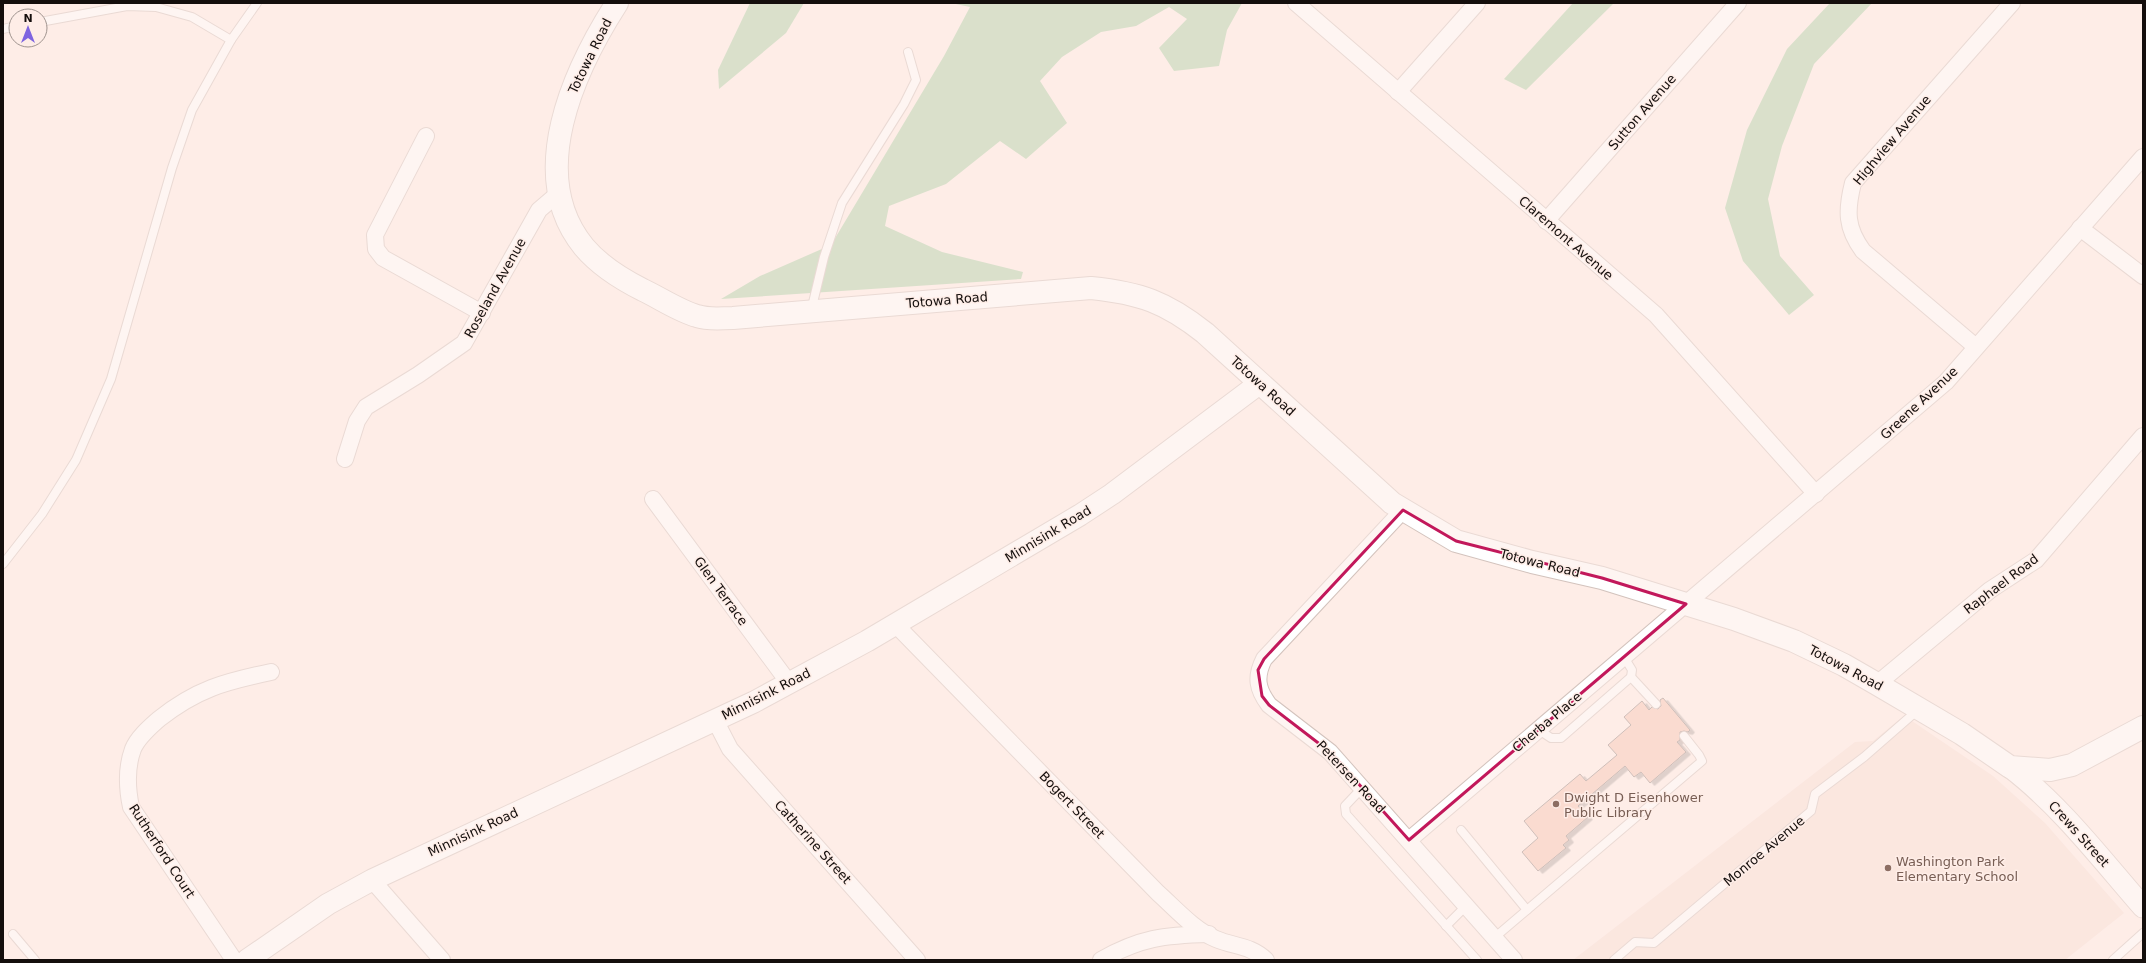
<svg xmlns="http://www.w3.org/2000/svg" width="2146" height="963" font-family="'DejaVu Sans',sans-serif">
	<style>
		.built { fill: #f8dfd6 }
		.green { fill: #afd1a9 }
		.building { fill: #f7c6b4; stroke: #968782; filter: url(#shadow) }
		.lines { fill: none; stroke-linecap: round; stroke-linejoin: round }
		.service-casing { stroke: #d3c3bd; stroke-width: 10 }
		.minor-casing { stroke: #d3c3bd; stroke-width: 18 }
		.tertiary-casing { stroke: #d3c3bd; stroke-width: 23 }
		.secondary-casing { stroke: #d3c3bd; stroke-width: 24 }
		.service { stroke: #fff; stroke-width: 8 }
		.minor { stroke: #fff; stroke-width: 16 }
		.tertiary { stroke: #fff; stroke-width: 21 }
		.secondary { stroke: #fff; stroke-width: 22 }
		.marked { fill: none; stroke: #c2185b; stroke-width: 3; stroke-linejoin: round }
		.education-dot { fill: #8d6e63; stroke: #feede7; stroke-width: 1.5 }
		.labels { text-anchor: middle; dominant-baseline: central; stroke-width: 3; stroke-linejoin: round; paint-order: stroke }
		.street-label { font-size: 13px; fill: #140e0c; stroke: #feede7 }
		.education-label { font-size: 13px; fill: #785e54; stroke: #feede7; text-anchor: start }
	</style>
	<defs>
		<filter id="shadow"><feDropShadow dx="4.5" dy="2.5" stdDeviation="0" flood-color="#0004"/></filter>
	</defs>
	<rect width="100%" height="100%" fill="#feede7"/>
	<!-- built -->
	<path class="built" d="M1900,719L1912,721L1993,776L2045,823L2124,913L2065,960H1573L1855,742L1873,741Z"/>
	<!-- green -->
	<g class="green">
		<path d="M750,3H804L786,33L719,89L718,70Z"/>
		<path d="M951,3H1242L1227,30L1219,66L1174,71L1159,48L1187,19L1169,7L1136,26L1101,32L1062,57L1040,81L1067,123L1026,159L1000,141L946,184L889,206L885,226L942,252L1023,272L1021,279L721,299L760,276L831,245L944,56L970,7Z"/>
		<path d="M1573,3H1614L1526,90L1504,79Z"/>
		<path d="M1830,3H1872L1814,64L1782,146L1768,199L1780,256L1814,295L1789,315L1743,261L1725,208L1747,130L1787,49Z"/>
	</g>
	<!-- building -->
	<path class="building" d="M1663,698L1690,730L1688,732L1684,731L1680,732V740L1677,742L1686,752L1650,783L1641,772L1634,777L1625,766L1578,806L1588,817L1566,836L1569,840L1563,845L1566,848L1538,871L1522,852L1538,838L1524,821L1580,774L1586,781L1617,755L1608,745L1631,725L1624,717L1642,701L1649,710L1652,707L1658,709L1661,706L1660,700Z"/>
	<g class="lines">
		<defs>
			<g id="service">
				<path d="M3,29L16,26"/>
				<path d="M231,40L257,3"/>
				<path d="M811,311L824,257L842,203L904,104L916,80L908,52"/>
				<path d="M3,564L42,514L76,460L111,379L172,168L192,110L231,40L192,17L156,7L127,6L40,22"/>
				<path d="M1631,677L1656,704"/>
				<path d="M1539,730L1551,738H1561L1631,677L1632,670L1624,657"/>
				<path d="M1363,787L1345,806L1346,814L1477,960"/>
				<path d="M1461,830L1527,910"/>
				<path d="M1446,926L1466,906"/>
				<path d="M13,934L35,960"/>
				<path d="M1494,938L1702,761L1699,755L1684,736"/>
				<path d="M1614,960L1635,942L1654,943L1811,811L1815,794L1864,757L1919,709"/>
				<path d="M2113,960L2143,933"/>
			</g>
			<g id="minor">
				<path d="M1296,3L1656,315L1816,494"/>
				<path d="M1398,92L1477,3"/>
				<path d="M426,136L375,235L376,249L383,258L482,313"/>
				<path d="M1546,221L1738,3"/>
				<path d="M2080,228L2143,276"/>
				<path d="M1976,347L1863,251C1846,228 1846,211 1853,183L2012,3"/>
				<path d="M345,459L357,421L366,407L418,375L464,343L539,210L560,192"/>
				<path d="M653,499L789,683"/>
				<path d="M1403,510L1264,659C1255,677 1257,689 1269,705L1330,752L1514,960"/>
				<path d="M895,624L1158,893C1176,909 1194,930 1216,939C1235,947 1250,945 1266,960"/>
				<path d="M1877,684L1990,590L2036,560L2143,436"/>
				<path d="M715,720L730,749L917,960"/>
				<path d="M1409,840L1946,382L2143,157"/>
				<path d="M372,880L442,960"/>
				<path d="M234,960L131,807C127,788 126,768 133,749C138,737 150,727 159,719C197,689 224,682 271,672"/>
				<path d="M1101,960C1140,938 1164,935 1209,934"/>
			</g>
			<g id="tertiary">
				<path d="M2010,767C2061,806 2101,859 2143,907"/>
				<path d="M247,960L328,904L372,880L754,702L867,641L1080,515L1112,494L1260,383"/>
			</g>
			<path id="secondary" d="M617,3C574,70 525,175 584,247C600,266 621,279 643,290C660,298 679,311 697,316C709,320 721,318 733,318L1091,288C1140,293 1166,302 1205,333L1392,503L1456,541L1532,562L1602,578L1734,619L1794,641L1844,665L1877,684L1962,734L2010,767L2050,770L2072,765L2143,727"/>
		</defs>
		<!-- service casing -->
		<use href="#service" class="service-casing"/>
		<!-- minor casing -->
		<use href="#minor" class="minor-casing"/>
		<!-- tertiary casing -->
		<use href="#tertiary" class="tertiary-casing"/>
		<!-- secondary casing -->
		<use href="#secondary" class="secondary-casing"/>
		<!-- service -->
		<use href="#service" class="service"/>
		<!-- minor -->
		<use href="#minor" class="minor"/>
		<!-- tertiary -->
		<use href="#tertiary" class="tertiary"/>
		<!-- secondary -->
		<use href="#secondary" class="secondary"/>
	</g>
	<!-- marked area -->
	<path d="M0 0H2146V963H0ZM1403,510L1456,541L1602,578L1686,604L1409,840L1330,752L1269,705L1262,696L1258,670L1264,659Z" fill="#feede7" fill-opacity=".55" fill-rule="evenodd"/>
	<path class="marked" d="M1403,510L1456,541L1602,578L1686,604L1409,840L1330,752L1269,705L1262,696L1258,670L1264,659Z"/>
	<!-- markers -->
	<g class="education-dot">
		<circle cx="1556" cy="804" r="4"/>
		<circle cx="1888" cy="868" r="4"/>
	</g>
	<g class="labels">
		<!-- street labels -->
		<g class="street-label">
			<text transform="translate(590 56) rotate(-64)">Totowa Road</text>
			<text transform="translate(1642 112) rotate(-49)">Sutton Avenue</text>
			<text transform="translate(1892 140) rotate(-50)">Highview Avenue</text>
			<text transform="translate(1566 238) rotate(41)">Claremont Avenue</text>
			<text transform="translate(495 288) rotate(-61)">Roseland Avenue</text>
			<text transform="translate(947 300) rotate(-5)">Totowa Road</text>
			<text transform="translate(1263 386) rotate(42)">Totowa Road</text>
			<text transform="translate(1919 403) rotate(-43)">Greene Avenue</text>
			<text transform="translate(1048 534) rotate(-31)">Minnisink Road</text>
			<text transform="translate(1540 563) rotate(14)">Totowa Road</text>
			<text transform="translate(2001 584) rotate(-37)">Raphael Road</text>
			<text transform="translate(721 591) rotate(54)">Glen Terrace</text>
			<text transform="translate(1846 668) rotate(28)">Totowa Road</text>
			<text transform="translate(766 694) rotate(-27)">Minnisink Road</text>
			<text transform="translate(1547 722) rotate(-40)">Cherba Place</text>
			<text transform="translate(1351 777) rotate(47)">Petersen Road</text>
			<text transform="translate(1072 805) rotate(46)">Bogert Street</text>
			<text transform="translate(473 832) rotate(-25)">Minnisink Road</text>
			<text transform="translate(2079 834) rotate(48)">Crews Street</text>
			<text transform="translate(813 842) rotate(48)">Catherine Street</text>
			<text transform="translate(162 851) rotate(57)">Rutherford Court</text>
			<text transform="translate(1764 851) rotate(-40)">Monroe Avenue</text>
		</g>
		<!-- education labels -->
		<g class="education-label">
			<text x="1564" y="797">Dwight D Eisenhower<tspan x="1564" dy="15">Public Library</tspan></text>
			<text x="1896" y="861">Washington Park<tspan x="1896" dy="15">Elementary School</tspan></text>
		</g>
	</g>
	<!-- border -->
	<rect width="2146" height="963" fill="none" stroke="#140e0c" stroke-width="8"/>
	<!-- north arrow -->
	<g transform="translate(28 28)"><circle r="19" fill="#feede7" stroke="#a0948f"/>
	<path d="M0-3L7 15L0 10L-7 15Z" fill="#7e64e0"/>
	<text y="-6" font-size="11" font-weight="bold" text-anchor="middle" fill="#140e0c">N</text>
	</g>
</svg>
